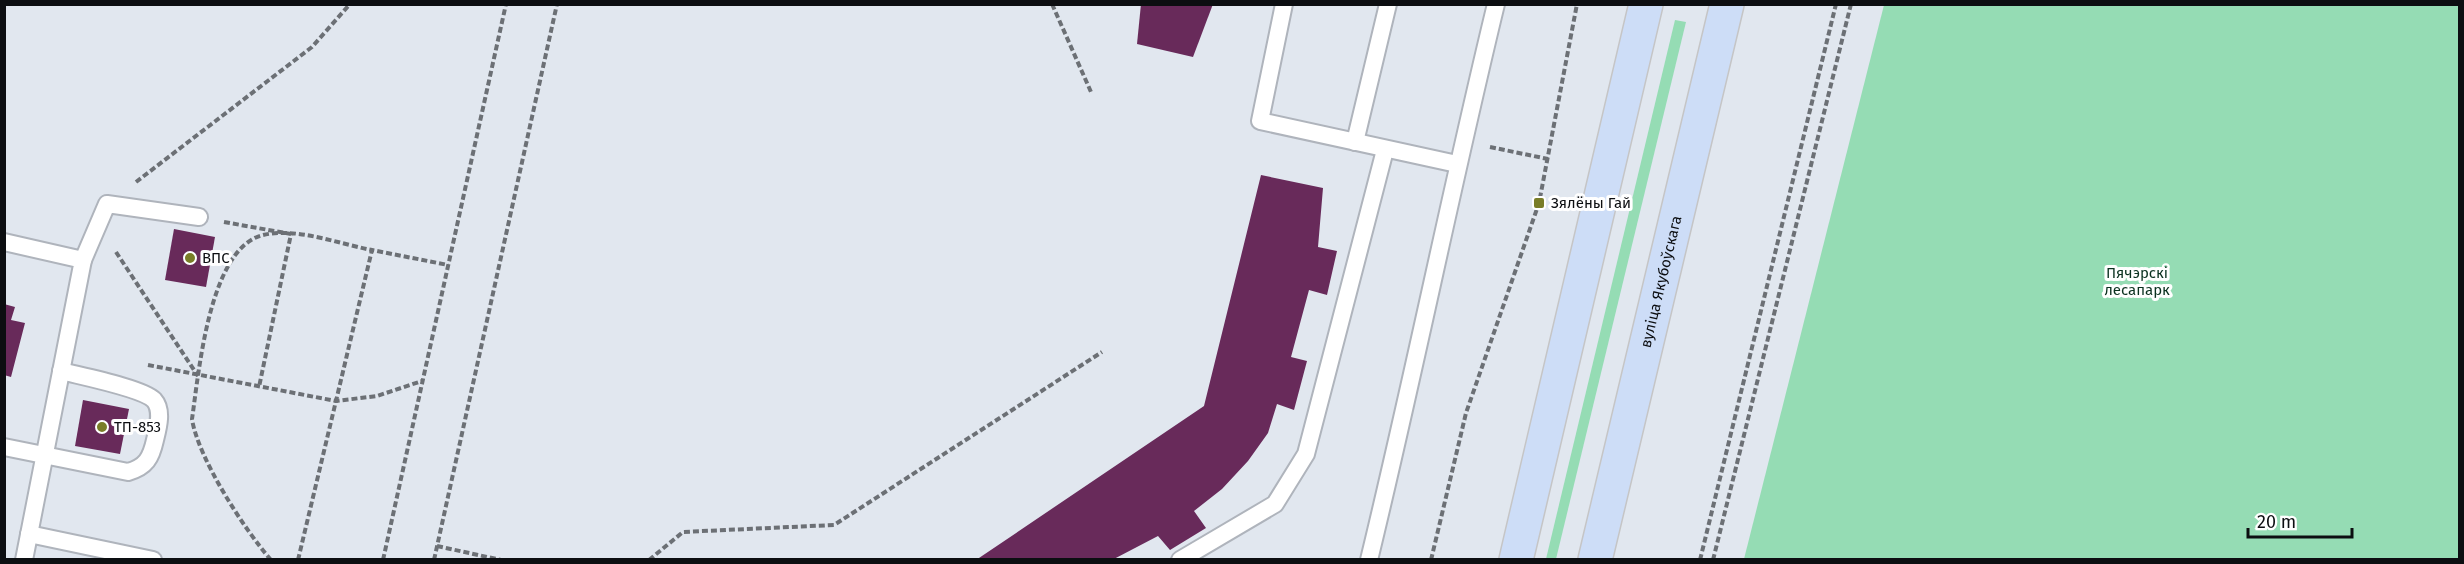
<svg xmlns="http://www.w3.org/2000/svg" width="2464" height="564" font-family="'Fira Sans',sans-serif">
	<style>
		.green { fill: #95dcb4 }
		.building { fill: #682a5a }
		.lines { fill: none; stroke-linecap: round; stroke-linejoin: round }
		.service-casing { stroke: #afb4bc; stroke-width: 20 }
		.primary-casing { stroke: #c5c5c6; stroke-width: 36 }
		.path { stroke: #6c7075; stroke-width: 4; stroke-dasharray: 6 3; stroke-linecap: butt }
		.service { stroke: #fff; stroke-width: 16 }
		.primary { stroke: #cdddf7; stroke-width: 33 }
		.poi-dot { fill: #797d27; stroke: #fff; stroke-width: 2 }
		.labels { text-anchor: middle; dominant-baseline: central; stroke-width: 6; stroke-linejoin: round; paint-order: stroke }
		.poi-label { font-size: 15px; fill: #0c0e11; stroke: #fff; text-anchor: start }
		.park-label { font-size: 15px; fill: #0a311f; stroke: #fff }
		.street-label { font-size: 15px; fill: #0c0e11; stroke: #fff }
	</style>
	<rect width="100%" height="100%" fill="#e1e7ef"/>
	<!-- green -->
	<g class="green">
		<path d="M1884,5H2459V559H1744Z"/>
		<path d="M1675,20L1686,22L1556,559H1546Z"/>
	</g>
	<!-- building -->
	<g class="building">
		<path d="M1141,4H1213L1193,57L1137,44Z"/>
		<path d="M1261,175L1323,188L1318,247L1337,251L1327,295L1309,290L1291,357L1307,361L1294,410L1277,404L1268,433L1248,461L1222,489L1194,511L1206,528L1170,550L1158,536L1112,560H976L1204,406Z"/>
		<path d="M174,229L215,237L206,287L165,280Z"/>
		<path d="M4,304L15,307L11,320L25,323L11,377L4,375Z"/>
		<path d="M83,400L129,409L120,454L75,446Z"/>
	</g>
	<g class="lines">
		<defs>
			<g id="service">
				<path d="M1284,4L1260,121L1457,164"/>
				<path d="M1355,142L1388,4"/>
				<path d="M4,242L83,260L24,560"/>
				<path d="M83,260L107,204L199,217"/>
				<path d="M4,447L128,472C146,467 151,458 155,440C158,428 163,410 154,400C142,388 80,376 61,371"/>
				<path d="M29,534L153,560"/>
				<path d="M1180,560L1275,504L1306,454L1385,150"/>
				<path d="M1369,560C1414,375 1451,189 1496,4"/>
			</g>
			<g id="primary">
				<path d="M1516,560L1646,4"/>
				<path id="s1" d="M1595,560L1727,4"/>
			</g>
		</defs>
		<!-- service casing -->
		<use href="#service" class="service-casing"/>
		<!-- primary casing -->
		<use href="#primary" class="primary-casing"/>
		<!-- path -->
		<g class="path">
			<path d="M1052,4L1091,92"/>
			<path d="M1490,147L1548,159"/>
			<path d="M136,182L312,47L350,4"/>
			<path d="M224,222L291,234L259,387"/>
			<path d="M116,252L198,376"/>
			<path d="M148,365L336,401L377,396L422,381"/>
			<path d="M437,546L501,560"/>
			<path d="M271,560C244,529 198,458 192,419C199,372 209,248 263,235C297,227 339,244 372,250"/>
			<path d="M298,560L372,250L448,265"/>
			<path d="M383,560L506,4"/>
			<path d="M434,560L557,4"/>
			<path d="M649,560L683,532L834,525L1102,352"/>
			<path d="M1431,560L1466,413L1539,203L1577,4"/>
			<path d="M1700,560L1836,4"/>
			<path d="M1713,560L1851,4"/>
		</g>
		<!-- service -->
		<use href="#service" class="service"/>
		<!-- primary -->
		<use href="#primary" class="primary"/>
	</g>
	<!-- markers -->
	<g class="poi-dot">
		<rect x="1533" y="197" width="12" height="12" rx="3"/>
		<circle cx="190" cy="258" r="6"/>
		<circle cx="102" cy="427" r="6"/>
	</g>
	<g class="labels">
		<!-- poi labels -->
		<g class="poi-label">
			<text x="1551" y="203">Зялёны Гай</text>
			<text x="202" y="258">ВПС</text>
			<text x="114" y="427">ТП-853</text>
		</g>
		<!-- park labels -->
		<g class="park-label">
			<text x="2137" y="273">Пячэрскі<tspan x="2137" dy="17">лесапарк</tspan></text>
		</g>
		<!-- street labels -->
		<g class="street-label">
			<text stroke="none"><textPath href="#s1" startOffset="286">вуліца Якубоўскага</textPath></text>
		</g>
	</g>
	<!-- border -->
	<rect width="2464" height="564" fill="none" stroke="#0c0e11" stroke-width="12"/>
	<!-- scale -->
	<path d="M2248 528v9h104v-9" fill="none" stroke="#0c0e11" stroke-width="3"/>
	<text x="2257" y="528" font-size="18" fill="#0c0e11" stroke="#ffffff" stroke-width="4.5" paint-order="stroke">20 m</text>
</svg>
